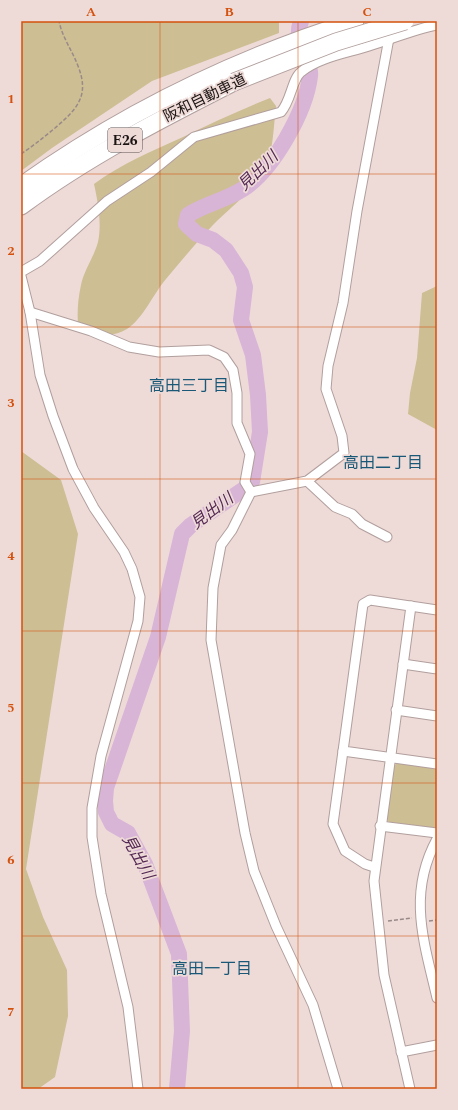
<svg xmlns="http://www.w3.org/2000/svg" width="458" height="1110" font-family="Spectral,'Noto Sans JP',serif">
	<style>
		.green { fill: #cebe93 }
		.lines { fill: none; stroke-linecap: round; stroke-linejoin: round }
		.river { stroke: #d8b4d7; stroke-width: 16 }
		.street-casing { stroke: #b19f9d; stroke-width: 11 }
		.highway-casing { stroke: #b19f9d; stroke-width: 19 }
		.path { stroke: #988a88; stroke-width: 1.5; stroke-dasharray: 4 2; stroke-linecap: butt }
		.street { stroke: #fff; stroke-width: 9 }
		.highway { stroke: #fff; stroke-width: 17 }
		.highway-bridge-casing { stroke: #b19f9d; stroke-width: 19; stroke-linecap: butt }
		.highway-bridge { stroke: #fff; stroke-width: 17 }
		.grid { fill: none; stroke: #d4520d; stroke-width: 1; stroke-opacity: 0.55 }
		.labels { text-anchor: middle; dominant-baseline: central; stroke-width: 3.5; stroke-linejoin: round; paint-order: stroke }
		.shield { fill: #eedbd8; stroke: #5a504e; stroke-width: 1 }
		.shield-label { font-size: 14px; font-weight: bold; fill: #1b1413 }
		.street-label { font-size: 15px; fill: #1b1413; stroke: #eedbd8 }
		.water-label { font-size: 16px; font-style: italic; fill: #532753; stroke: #eedbd8 }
		.neighbourhood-label { font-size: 16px; fill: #195877; stroke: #eedbd8 }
		.neatline { fill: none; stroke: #d4520d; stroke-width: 1.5 }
		.grid-label { font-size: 13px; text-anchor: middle; font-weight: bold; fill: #d4520d }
	</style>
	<rect width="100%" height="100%" fill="#eedbd8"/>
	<!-- green -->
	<g class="green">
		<path d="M21,21H279V33L152,81L52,148L21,171Z"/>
		<path d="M270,98L276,106C274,122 273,156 265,169C252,192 230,208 212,226C196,243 181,261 166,279C154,293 142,320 127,329C108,340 97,332 78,325C77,312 78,298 81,285C84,270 94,257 98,242C102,224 98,202 94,184C121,164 152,151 183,137C212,123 240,110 270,98Z"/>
		<path d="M437,286V430L408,414L410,393L417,358L422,293Z"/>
		<path d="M21,451L61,480L78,534L26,869L43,917L67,970L68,1016L55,1077L38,1089H21Z"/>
		<path d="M398,763L437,768V828L389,822L386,819L393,766Z"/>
	</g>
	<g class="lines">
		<!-- river -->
		<path class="river" d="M177,1089L182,1031L179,954L145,864L128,833L112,824L106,812L105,801L106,788L158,637L182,534L191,525L244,489L252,482L260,432L258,395L253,355L241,320L245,287L241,273L226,250L213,240L197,234L186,224L188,215C205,204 226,200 243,189C273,170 306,111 310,76C311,72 309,68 308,64C302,48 295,38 301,21"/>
		<defs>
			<g id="street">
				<path d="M21,272L40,261L107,201L151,172L194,137L281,112C291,101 292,79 301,72C319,57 348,53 369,46C392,39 414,29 437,25"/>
				<path d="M21,276L30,312L40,375L53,416L73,469L94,508L124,552L132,569L140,597L138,621L101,756L92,808V837L101,894L128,1007L138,1089"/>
				<path d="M30,312L91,331L129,347L159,352L209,350L224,357L233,370L237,393V423L250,454L245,482L251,492"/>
				<path d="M307,481L335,507L352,514L362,524L387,537"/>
				<path d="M251,492L232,530L221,545L213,588L211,640L245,833L254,871L276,926L313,1005L338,1089"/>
				<path d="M251,492L307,481L344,453L342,436L326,389L328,366L343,303L357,211L392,22"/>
				<path d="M437,610L370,600L363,604L343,751L437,764"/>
				<path d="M403,664L437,669"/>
				<path d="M396,710L437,716"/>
				<path d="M343,751L333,824L345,851L365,864L374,867"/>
				<path d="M380,826L437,833"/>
				<path d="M437,839C407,894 424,942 437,998"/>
				<path d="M401,1052L437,1045"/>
				<path d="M410,1089L384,975L374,881L411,606"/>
			</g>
			<g id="highway">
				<path d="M21,186C122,114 237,58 355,21"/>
				<path d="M21,206C87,157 161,119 234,82"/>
			</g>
		</defs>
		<!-- street casing -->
		<use href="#street" class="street-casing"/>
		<!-- highway casing -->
		<use href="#highway" class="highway-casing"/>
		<!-- path -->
		<g class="path">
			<path d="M21,154C33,146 44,137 55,128C77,109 90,96 78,66C72,50 62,37 59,21"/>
			<path d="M388,921L412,918"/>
			<path d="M429,921L437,920"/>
		</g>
		<!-- street -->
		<use href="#street" class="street"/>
		<!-- highway -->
		<use href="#highway" class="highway"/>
		<defs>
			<path id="highway-bridge" d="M234,82L336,42L405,21"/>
		</defs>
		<!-- highway-bridge casing -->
		<use href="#highway-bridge" class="highway-bridge-casing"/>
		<!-- highway-bridge -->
		<use href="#highway-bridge" class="highway-bridge"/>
	</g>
	<!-- grid -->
	<path class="grid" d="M160,21V1089M298,21V1089M21,174H437M21,327H437M21,479H437M21,631H437M21,783H437M21,936H437"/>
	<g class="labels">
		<!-- shield labels -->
		<rect class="shield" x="108" y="128" width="34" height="24" rx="3"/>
		<g class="shield-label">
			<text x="125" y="140">E26</text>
		</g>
		<!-- street labels -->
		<g class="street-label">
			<text transform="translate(205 98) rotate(-26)">阪和自動車道</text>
		</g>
		<!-- water labels -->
		<g class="water-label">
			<text transform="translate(258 171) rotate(-44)">見出川</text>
			<text transform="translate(212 511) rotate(-37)">見出川</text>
			<text transform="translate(138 857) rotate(61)">見出川</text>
		</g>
		<!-- neighbourhood labels -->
		<g class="neighbourhood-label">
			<text x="189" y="386">高田三丁目</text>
			<text x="383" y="463">高田二丁目</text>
			<text x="212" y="969">高田一丁目</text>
		</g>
	</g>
	<!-- border -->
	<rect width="458" height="1110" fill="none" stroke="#eedbd8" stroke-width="44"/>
	<rect x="22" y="22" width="414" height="1066" class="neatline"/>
	<g class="grid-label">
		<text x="91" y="16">A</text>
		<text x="229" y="16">B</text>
		<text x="367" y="16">C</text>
		<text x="11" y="103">1</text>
		<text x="11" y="255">2</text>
		<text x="11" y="407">3</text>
		<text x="11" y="560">4</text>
		<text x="11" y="712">5</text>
		<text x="11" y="864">6</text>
		<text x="11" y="1016">7</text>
	</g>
</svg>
